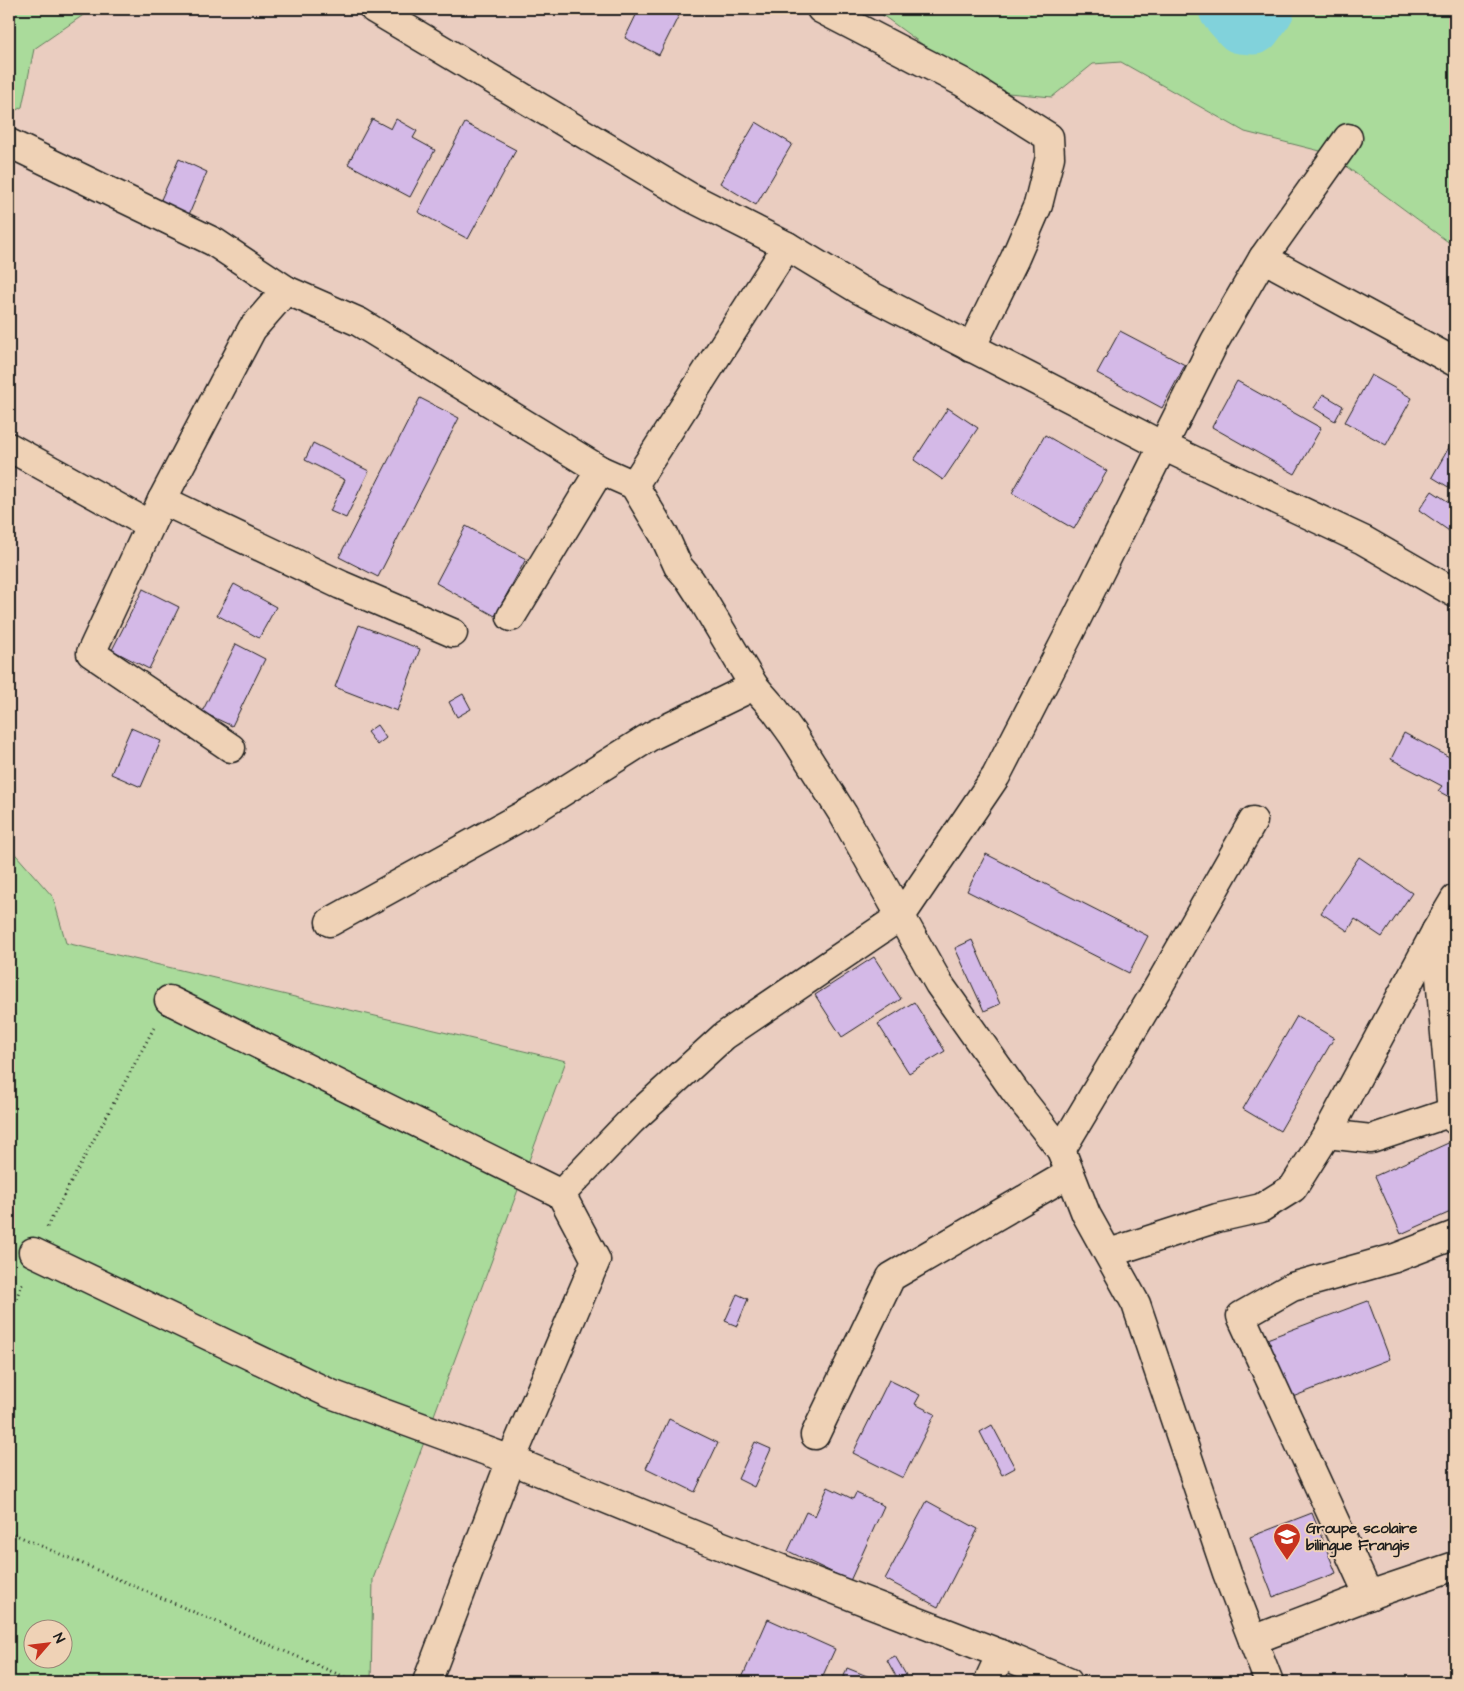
<svg xmlns="http://www.w3.org/2000/svg" width="1464" height="1691" font-family="'Architects Daughter',sans-serif">
	<style>
		.green { fill: #aadb9b; stroke: #637c5c; fill-rule: evenodd }
		.lines { fill: none; stroke-linecap: round; stroke-linejoin: round }
		.river { stroke: #81d2db; stroke-width: 55 }
		.building { fill: #d4b9e7; stroke: #1c1c1c }
		.minor-casing { stroke: #1c1c1c; stroke-width: 31 }
		.path { stroke: #1c1c1c; stroke-width: 3; stroke-dasharray: 1 4; stroke-linecap: butt }
		.minor { stroke: #efd2b6; stroke-width: 28 }
		.labels { text-anchor: middle; dominant-baseline: central; stroke-width: 4; stroke-linejoin: round; paint-order: stroke }
		.poi-label { font-size: 15px; font-weight: bold; fill: #1c1c1c; stroke: #efd2b6; text-anchor: start }
	</style>
	<rect width="100%" height="100%" fill="#eacdc0"/>
	<filter id="ink" filterUnits="userSpaceOnUse"><feTurbulence type="fractalNoise" baseFrequency=".02" numOctaves="2"/><feDisplacementMap in="SourceGraphic" scale="10" xChannelSelector="R" yChannelSelector="G"/><feConvolveMatrix kernelMatrix="1 2 1 2 8 2 1 2 1" color-interpolation-filters="sRGB"/></filter>
	<g filter="url(#ink)">
		<!-- green -->
		<g class="green">
			<path d="M9,9H92L34,49L22,107L9,114Z"/>
			<path d="M874,9H1455V247L1328,153L1245,132L1121,62L1093,64L1052,97L986,91Z"/>
			<path d="M9,847L53,897L66,943L566,1061L373,1579L371,1682H9ZM32,1628H62V1658H32Z"/>
		</g>
		<g class="lines">
			<!-- river -->
			<path class="river" d="M1226,9L1241,26L1254,27L1267,9"/>
		</g>
		<!-- building -->
		<g class="building">
			<path d="M639,9H682L659,55L625,38Z"/>
			<path d="M372,119L391,129L396,119L417,131L413,138L435,150L410,197L348,164Z"/>
			<path d="M756,122L792,144L756,205L720,183Z"/>
			<path d="M465,123L516,150L468,239L418,212Z"/>
			<path d="M179,159L207,172L188,217L159,204Z"/>
			<path d="M1120,331L1185,365L1162,408L1097,373Z"/>
			<path d="M1371,375L1412,398L1386,445L1345,422Z"/>
			<path d="M1237,381L1321,428L1295,474L1212,427Z"/>
			<path d="M1323,394L1343,406L1335,421L1314,408Z"/>
			<path d="M420,398L459,418L378,577L339,557Z"/>
			<path d="M948,408L978,428L943,480L914,460Z"/>
			<path d="M1045,435L1107,471L1074,529L1012,493Z"/>
			<path d="M1455,437V491L1432,477Z"/>
			<path d="M313,443L369,471L346,518L330,511L345,480L305,460Z"/>
			<path d="M1432,491L1455,506V535L1419,510Z"/>
			<path d="M466,526L526,559L495,616L436,583Z"/>
			<path d="M234,584L276,607L259,638L217,615Z"/>
			<path d="M143,589L179,607L149,669L112,650Z"/>
			<path d="M359,625L420,649L397,711L335,687Z"/>
			<path d="M236,644L265,659L232,726L202,712Z"/>
			<path d="M463,694L471,709L457,717L449,702Z"/>
			<path d="M377,725L386,738L377,745L367,732Z"/>
			<path d="M131,728L161,741L141,787L111,774Z"/>
			<path d="M1404,733L1455,760V800L1438,791L1442,786L1391,759Z"/>
			<path d="M986,854L1148,936L1129,973L967,891Z"/>
			<path d="M1359,857L1412,893L1382,937L1355,919L1348,931L1321,913Z"/>
			<path d="M972,940L1000,1004L984,1011L955,948Z"/>
			<path d="M874,957L901,999L842,1037L815,995Z"/>
			<path d="M914,1002L945,1051L909,1073L878,1024Z"/>
			<path d="M1297,1016L1334,1038L1280,1131L1243,1109Z"/>
			<path d="M1455,1140V1210L1401,1234L1375,1176Z"/>
			<path d="M737,1294L748,1299L737,1326L725,1321Z"/>
			<path d="M1368,1301L1390,1359L1290,1398L1267,1339Z"/>
			<path d="M889,1380L920,1395L915,1404L935,1414L903,1478L853,1453Z"/>
			<path d="M669,1419L718,1443L695,1492L646,1468Z"/>
			<path d="M992,1425L1015,1468L1002,1475L980,1432Z"/>
			<path d="M755,1442L771,1449L754,1487L738,1479Z"/>
			<path d="M828,1487L853,1499L856,1493L884,1506L850,1581L788,1551L806,1512L815,1516Z"/>
			<path d="M927,1501L978,1529L938,1607L885,1579Z"/>
			<path d="M1312,1513L1336,1573L1273,1597L1250,1537Z"/>
			<path d="M768,1619L835,1649L820,1682H751L742,1678Z"/>
			<path d="M895,1656L906,1675L898,1680L887,1660Z"/>
			<path d="M847,1668L882,1682H842Z"/>
		</g>
		<g class="lines">
			<defs>
				<g id="minor">
					<path d="M374,9L690,197L787,246L858,289L1163,446L1363,540L1455,593"/>
					<path d="M821,9L962,82L1049,137L1050,157L1038,205L1015,258L971,348"/>
					<path d="M9,143L214,242L286,290L359,322L600,470L634,485L664,535L678,566L690,580L701,597L754,686L775,710L793,735L843,814L939,984L1014,1090L1061,1150L1086,1214L1136,1304L1227,1573L1269,1682"/>
					<path d="M1263,258L1348,138"/>
					<path d="M9,447L150,525"/>
					<path d="M634,485L787,246"/>
					<path d="M162,500L341,585L453,633"/>
					<path d="M511,617L600,470"/>
					<path d="M231,748L91,653L162,500L252,329L286,290"/>
					<path d="M330,922L540,806L651,736L754,686"/>
					<path d="M1436,931L1452,1113L1455,1120"/>
					<path d="M169,1000L561,1194L631,1121L724,1036L901,916L996,776L1069,634L1215,341L1263,258L1455,362"/>
					<path d="M1327,1134L1371,1139L1455,1111"/>
					<path d="M1061,1150L1160,984L1253,821"/>
					<path d="M33,1252L331,1394L511,1460L704,1539L1001,1654L1068,1682"/>
					<path d="M1109,1253L1217,1218L1261,1208L1293,1188L1327,1134L1436,931L1455,899"/>
					<path d="M815,1435L891,1277L1070,1173"/>
					<path d="M1369,1596L1241,1316L1292,1287L1395,1258L1455,1235"/>
					<path d="M1253,1640L1378,1592L1455,1566"/>
					<path d="M427,1682L511,1460L596,1260L561,1194"/>
					<path d="M988,1682L1001,1654"/>
				</g>
			</defs>
			<!-- minor casing -->
			<use href="#minor" class="minor-casing"/>
			<!-- path -->
			<g class="path">
				<path d="M47,1227L155,1026"/>
				<path d="M9,1317L23,1281"/>
				<path d="M9,1532L356,1682"/>
			</g>
			<!-- minor -->
			<use href="#minor" class="minor"/>
		</g>
	</g>
	<!-- icons -->
	<defs>
		<symbol id="school-pin" viewBox="-11 -11 22 30"><path d="M0 17L-7.5 6A9.5 9.5 0 1 1 7.5 6Z" fill="#c8321e" stroke="#efd2b6"/><path d="M0-5L7-2L0 1L-7-2ZM-4 1L0 2.5L4 1V4Q0 6-4 4Z" fill="#fff"/></symbol>
	</defs>
	<g fill-rule="evenodd">
		<use href="#school-pin" x="1271" y="1521" width="32" height="43"/>
	</g>
	<g class="labels">
		<!-- poi labels -->
		<g class="poi-label">
			<text x="1306" y="1528">Groupe scolaire<tspan x="1306" dy="17">bilingue Frangis</tspan></text>
		</g>
	</g>
	<!-- margin -->
	<rect width="1464" height="1691" fill="none" stroke="#efd2b6" stroke-width="30"/>
	<rect x="15" y="15" width="1434" height="1661" fill="none" stroke="#1c1c1c" stroke-width="2" filter="url(#ink)"/>
	<!-- north arrow -->
	<g transform="translate(48 1644) rotate(62)"><circle r="24" fill="#efd2b6" stroke="#9b8978"/>
	<path d="M0-4L9 19L0 12L-9 19Z" fill="#c8321e"/>
	<text y="-8" font-size="14" font-weight="bold" text-anchor="middle" fill="#1c1c1c">N</text>
	</g>
</svg>
